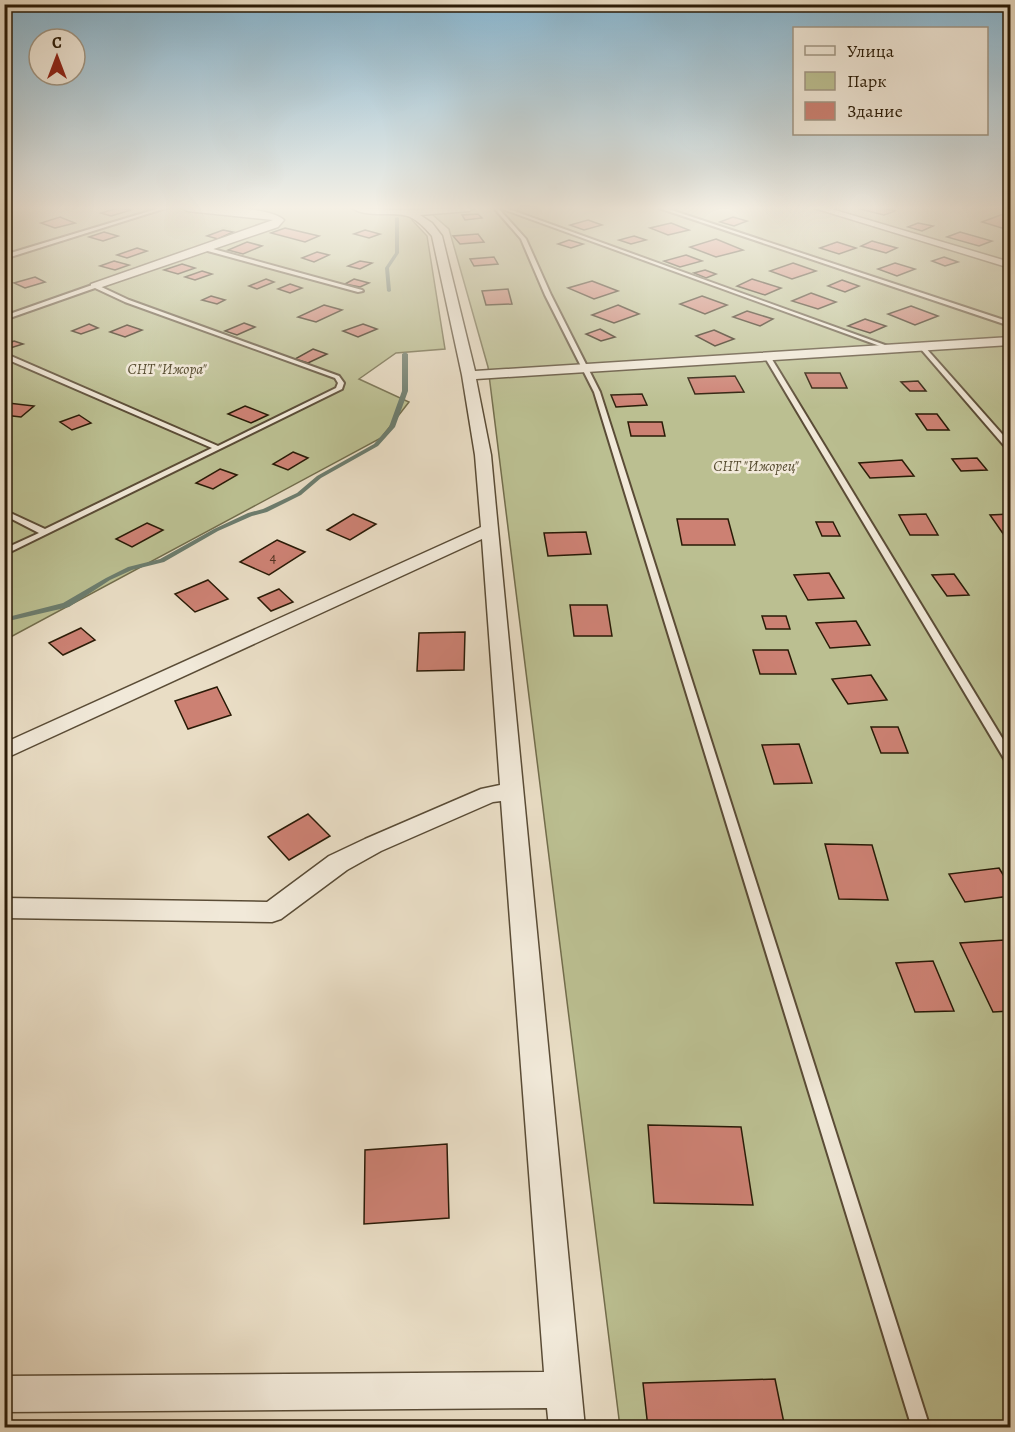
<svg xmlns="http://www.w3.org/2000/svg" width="1015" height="1432" font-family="Alegreya,serif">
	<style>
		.green { fill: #bbbf91; stroke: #726d4c; stroke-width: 1.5 }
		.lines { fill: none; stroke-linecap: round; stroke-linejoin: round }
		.stream { fill: #6c7c6d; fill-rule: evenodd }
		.building { fill: #cc8173; stroke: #2a1b07; stroke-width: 1.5 }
		.service-casing { stroke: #5a4c36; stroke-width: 4 }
		.minor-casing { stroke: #5a4c36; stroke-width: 3 }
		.service { fill: #f1e9d9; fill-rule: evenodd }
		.minor { fill: #f1e9d9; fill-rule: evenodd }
		.labels { text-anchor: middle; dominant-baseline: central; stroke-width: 5; stroke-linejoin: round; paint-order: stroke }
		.far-park-label { font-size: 15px; font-style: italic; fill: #564c30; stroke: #f1e9d9 }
		.number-label { font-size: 15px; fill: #523422 }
	</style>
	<rect width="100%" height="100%" fill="#e9ddc5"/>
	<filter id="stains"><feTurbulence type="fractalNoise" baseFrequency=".00333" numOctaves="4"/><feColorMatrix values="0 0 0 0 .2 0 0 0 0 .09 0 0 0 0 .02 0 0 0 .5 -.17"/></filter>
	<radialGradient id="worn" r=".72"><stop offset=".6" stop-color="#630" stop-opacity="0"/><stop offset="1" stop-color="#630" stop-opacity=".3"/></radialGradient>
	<!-- green -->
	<g class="green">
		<path d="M5,208H357L376,212L411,213L412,220L427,236L445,349L396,353L359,379L409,402L381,438L5,640Z"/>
		<path d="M425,208H1010V1427H620L488,367L449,229Z"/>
	</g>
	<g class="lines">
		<!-- stream -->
		<g class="stream">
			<path d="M397,217L399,218V253L389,268L391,291L389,292L387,291L385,268L395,253V218Z"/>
			<path d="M405,352L408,354V391L395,427L378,446L321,478L301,495L267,512L252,516L218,531L164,562L132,570L110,580L69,607L4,622V618L63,603L106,578L128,567L160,559L214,529L248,513L263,509L297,493L317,476L374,444L389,427L402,391V354Z"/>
		</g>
	</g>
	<!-- building -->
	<g class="building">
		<path d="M118,208L131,210L111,216L101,213Z"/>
		<path d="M863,208H883L895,211L884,215L860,209Z"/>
		<path d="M478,214L482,218L465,220L462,215Z"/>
		<path d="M1003,214L1010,216V227L1005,229L982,222Z"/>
		<path d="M60,217L75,223L55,228L41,223Z"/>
		<path d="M733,217L747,221L734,226L720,222Z"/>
		<path d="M588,220L602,225L584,230L570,225Z"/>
		<path d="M671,223L689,230L668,235L650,228Z"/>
		<path d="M918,223L933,226L922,231L908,227Z"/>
		<path d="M285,228L319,236L305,242L271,233Z"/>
		<path d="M223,230L233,232L218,239L207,236Z"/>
		<path d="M365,230L380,234L369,238L354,234Z"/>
		<path d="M104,232L118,236L103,241L89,237Z"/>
		<path d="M960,232L992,241L979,246L947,237Z"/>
		<path d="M478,234L484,242L460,244L453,236Z"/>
		<path d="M634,236L646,240L631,244L619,240Z"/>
		<path d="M716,239L743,250L716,257L690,247Z"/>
		<path d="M569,240L583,244L571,248L558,244Z"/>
		<path d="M872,241L897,248L886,253L861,246Z"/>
		<path d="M247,242L262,246L243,254L228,250Z"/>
		<path d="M837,242L856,248L839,254L820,248Z"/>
		<path d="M137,248L147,251L127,258L117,255Z"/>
		<path d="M317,252L329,255L314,262L302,258Z"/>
		<path d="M686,255L702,261L680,267L664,261Z"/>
		<path d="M494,257L498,264L474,266L470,259Z"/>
		<path d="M944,257L958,262L945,266L932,261Z"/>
		<path d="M114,261L129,265L115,270L100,266Z"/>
		<path d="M360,261L372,263L360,269L348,266Z"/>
		<path d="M793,263L816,271L792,279L770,271Z"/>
		<path d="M895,263L915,269L897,276L878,269Z"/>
		<path d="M182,264L195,268L178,274L164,270Z"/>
		<path d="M705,270L716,274L706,278L694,273Z"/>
		<path d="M202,271L212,274L195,280L185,277Z"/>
		<path d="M35,277L45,282L25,288L14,283Z"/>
		<path d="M266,279L274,282L257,289L249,286Z"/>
		<path d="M354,279L369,283L360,287L345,284Z"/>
		<path d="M752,279L781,288L765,295L737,286Z"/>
		<path d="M842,280L859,286L845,292L828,286Z"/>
		<path d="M592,281L618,291L594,299L568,288Z"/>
		<path d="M290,284L302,288L290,293L278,289Z"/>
		<path d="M508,289L512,304L486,305L482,291Z"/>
		<path d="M811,293L836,302L818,309L792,301Z"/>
		<path d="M211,296L225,300L217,304L202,300Z"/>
		<path d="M702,296L727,305L705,314L680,304Z"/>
		<path d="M324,305L342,310L316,322L298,317Z"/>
		<path d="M618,305L639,314L614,323L592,315Z"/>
		<path d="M911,306L938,316L915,325L888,314Z"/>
		<path d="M747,311L773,319L760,326L733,317Z"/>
		<path d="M865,319L886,326L870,333L848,326Z"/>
		<path d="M244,323L255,327L237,335L225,331Z"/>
		<path d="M89,324L98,328L81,334L72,331Z"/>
		<path d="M363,324L377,329L358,337L343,331Z"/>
		<path d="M127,325L142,330L125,337L110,332Z"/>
		<path d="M600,329L615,337L601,341L586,334Z"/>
		<path d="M714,330L734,339L715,346L696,336Z"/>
		<path d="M14,341L23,344L4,350V345Z"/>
		<path d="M313,349L327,354L308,363L295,359Z"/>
		<path d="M805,373H840L847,388H812Z"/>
		<path d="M735,376L744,392L695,394L688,378Z"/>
		<path d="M918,381L926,391H910L901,382Z"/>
		<path d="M642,394L647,405L616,407L611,395Z"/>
		<path d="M8,403L34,406L21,417L4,415V406Z"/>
		<path d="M245,406L268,415L251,423L228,414Z"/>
		<path d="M916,414H937L949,430H927Z"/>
		<path d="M79,415L91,423L72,430L60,422Z"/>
		<path d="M628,422H662L665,436H631Z"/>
		<path d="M293,452L308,458L288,470L273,464Z"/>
		<path d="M977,458L987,470L961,471L952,459Z"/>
		<path d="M902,460L914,476L870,478L859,463Z"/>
		<path d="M220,469L237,475L213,489L196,483Z"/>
		<path d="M353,514L376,524L350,540L327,530Z"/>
		<path d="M926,514L938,535H910L899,515Z"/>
		<path d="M1010,514V535H1004L990,515Z"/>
		<path d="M677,519H728L735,545H682Z"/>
		<path d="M816,522H833L840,536H822Z"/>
		<path d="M147,523L163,530L132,547L116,539Z"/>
		<path d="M586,532L591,554L548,556L544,533Z"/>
		<path d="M277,540L305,552L269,575L240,562Z"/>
		<path d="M829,573L844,598L808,600L794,575Z"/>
		<path d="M954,574L969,595L947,596L932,575Z"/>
		<path d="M208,580L228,599L195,612L175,594Z"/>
		<path d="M279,589L293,602L271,611L258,598Z"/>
		<path d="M570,605H607L612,636H574Z"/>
		<path d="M762,616H786L790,629H766Z"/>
		<path d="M856,621L870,645L830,648L816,623Z"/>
		<path d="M81,628L95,640L63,655L49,643Z"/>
		<path d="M465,632L464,670L417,671L419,633Z"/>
		<path d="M753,650H788L796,674H760Z"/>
		<path d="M871,675L887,700L848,704L832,679Z"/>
		<path d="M217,687L231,715L188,729L175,701Z"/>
		<path d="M871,727H898L908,753H881Z"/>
		<path d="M799,744L812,783L774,784L762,745Z"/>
		<path d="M308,814L330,836L289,860L268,837Z"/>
		<path d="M825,844L872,845L888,900L839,899Z"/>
		<path d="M999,868L1010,886V896L965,902L949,874Z"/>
		<path d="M1005,940L1010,951V1011L993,1012L960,943Z"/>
		<path d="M933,961L954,1011L915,1012L896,963Z"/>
		<path d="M648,1125L741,1127L753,1205L654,1203Z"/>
		<path d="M447,1144L449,1218L364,1224L365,1150Z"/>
		<path d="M775,1379L785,1428H648L643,1383Z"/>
	</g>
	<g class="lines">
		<defs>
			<g id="service">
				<path d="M160,208H166L4,259V255Z"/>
				<path d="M494,208H498L526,239L551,295L600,392L930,1428H912L594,392L545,295L521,239Z"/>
				<path d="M500,208H506L896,349L891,350Z"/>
				<path d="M659,208H665L1010,322V326Z"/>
				<path d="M206,247L362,290L363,291L358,292L204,250Z"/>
				<path d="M95,284L129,300L339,376L344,383L342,389L4,555V549L39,533L4,515V510L45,529L212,448L4,358V353L218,446L336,388L338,383L335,378L125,302L95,288L4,320V316Z"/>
				<path d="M920,346H924L1010,443V449H1007L920,348Z"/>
				<path d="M767,354L770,356L1010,751V763L1006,762L764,356Z"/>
			</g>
			<g id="minor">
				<path d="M182,208C203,206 270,206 284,220L278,227L99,288H91V284L273,220L187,211Z"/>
				<path d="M352,208L399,210L474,208L469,211L420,215L432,223L442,236L475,371L1010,337V345L476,379L491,455L498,529L585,1428H549L547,1408L4,1412V1376L544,1372L501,801L493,802L381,851L347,870L281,919L272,922L4,918V898L267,902L329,856L365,839L481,789L500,785L482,539L4,759V743L481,527L475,455L462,375L432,236C426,229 419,221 410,217C394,210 368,219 352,208Z"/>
				<path d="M814,208H828L1010,262V268Z"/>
			</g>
		</defs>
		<!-- service casing -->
		<use href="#service" class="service-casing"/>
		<!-- minor casing -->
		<use href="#minor" class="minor-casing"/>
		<!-- service -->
		<use href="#service" class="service"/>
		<!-- minor -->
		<use href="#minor" class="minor"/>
	</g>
	<!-- sky -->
	<linearGradient id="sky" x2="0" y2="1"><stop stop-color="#88b7d2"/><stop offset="0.51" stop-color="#f5f0e5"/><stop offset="1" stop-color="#f5f0e5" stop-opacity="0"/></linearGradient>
	<rect width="1015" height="408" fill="url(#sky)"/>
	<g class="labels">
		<!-- far-park labels -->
		<g class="far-park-label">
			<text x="167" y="369">СНТ "Ижора"</text>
			<text x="756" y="466">СНТ "Ижорец"</text>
		</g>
		<!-- number labels -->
		<g class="number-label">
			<text x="273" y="557">4</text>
		</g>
	</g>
	<!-- margin -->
	<rect width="1015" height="1432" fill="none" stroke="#e9ddc5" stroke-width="24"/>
	<rect x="6" y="6" width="1003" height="1420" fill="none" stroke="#2a1b07" stroke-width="3"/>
	<rect x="12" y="12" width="991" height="1408" fill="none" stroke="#2a1b07" stroke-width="1.5"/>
	<!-- legend -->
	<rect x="793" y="27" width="195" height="108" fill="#f1e9d9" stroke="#a19785" stroke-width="1.5"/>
	<rect x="805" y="46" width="30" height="9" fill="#f1e9d9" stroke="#a19785" stroke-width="1.5"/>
	<text x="847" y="57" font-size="18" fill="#2a1b07">Улица</text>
	<rect x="805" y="72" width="30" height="18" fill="#bbbf91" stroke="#a19785" stroke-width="1.5"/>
	<text x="847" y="87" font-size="18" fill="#2a1b07">Парк</text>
	<rect x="805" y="102" width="30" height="18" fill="#cc8173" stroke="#a19785" stroke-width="1.5"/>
	<text x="847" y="117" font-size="18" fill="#2a1b07">Здание</text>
	<!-- north arrow -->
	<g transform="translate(57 57)"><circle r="28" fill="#f1e9d9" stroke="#a19785" stroke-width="1.5"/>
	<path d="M0-4.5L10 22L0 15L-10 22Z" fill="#8f2418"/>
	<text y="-9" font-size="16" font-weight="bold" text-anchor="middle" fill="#2a1b07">С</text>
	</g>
	<rect width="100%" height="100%" filter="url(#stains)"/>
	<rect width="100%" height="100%" fill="url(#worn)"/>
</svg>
